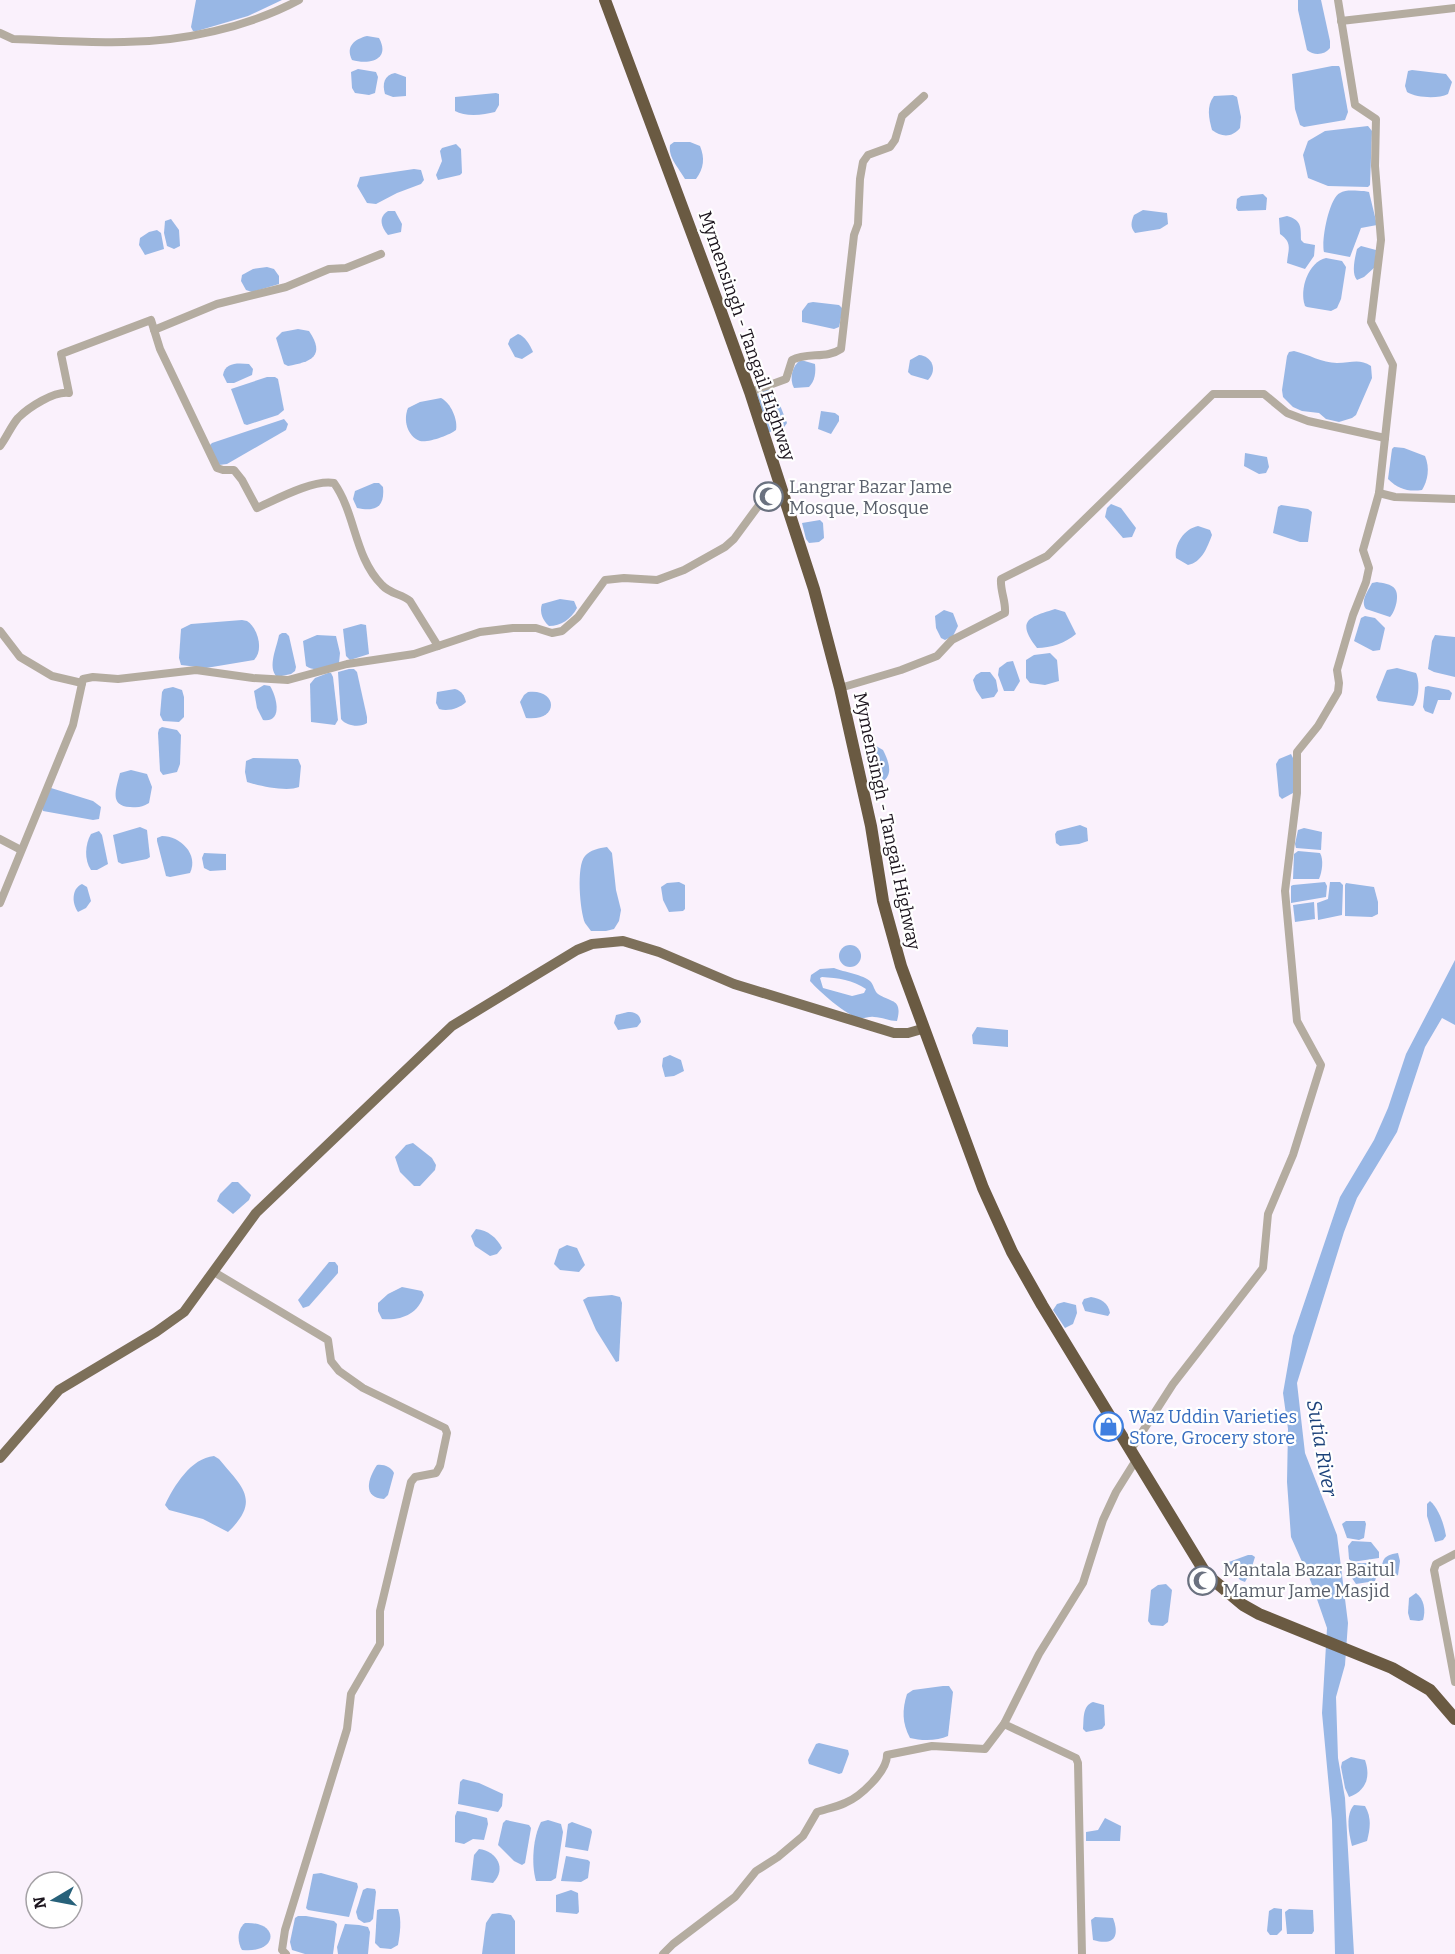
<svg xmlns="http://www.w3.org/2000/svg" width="1455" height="1954" font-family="Bitter,serif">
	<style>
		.water { fill: #98b7e5; fill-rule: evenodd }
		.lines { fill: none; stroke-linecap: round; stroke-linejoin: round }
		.minor { stroke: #b4aca0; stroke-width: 8 }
		.major { stroke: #7d705a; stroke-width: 10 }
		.highway { stroke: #6a5a42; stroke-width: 12 }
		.labels { text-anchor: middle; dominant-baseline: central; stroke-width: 4.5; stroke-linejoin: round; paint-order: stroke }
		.street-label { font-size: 18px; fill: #1b141d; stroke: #fff }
		.worship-label { font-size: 18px; fill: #5b616d; stroke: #fff; text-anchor: start }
		.shop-label { font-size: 18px; fill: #366cbe; stroke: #fff; text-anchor: start }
		.water-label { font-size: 20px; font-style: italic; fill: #1c427a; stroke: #fff }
	</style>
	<rect width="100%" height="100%" fill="#faf1fc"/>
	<!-- water -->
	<g class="water">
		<path d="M196,0H282L248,16L197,31H193L191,27Z"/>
		<path d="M1298,0H1321L1330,41V48C1325,55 1314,56 1307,50L1298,10Z"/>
		<path d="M367,36L379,38C391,60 369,65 352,60C345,46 355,39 367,36Z"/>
		<path d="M1332,66H1339L1340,68L1348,112L1345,120L1304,127L1300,125L1295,109L1292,74Z"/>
		<path d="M358,69L376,72L378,77L375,93L369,95L355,93L352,88L351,72Z"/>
		<path d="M1412,70L1446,74L1452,82L1448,94C1438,99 1417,98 1407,92L1405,86L1408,71Z"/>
		<path d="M395,73L406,77V96L393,97L385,94C382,84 384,75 395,73Z"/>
		<path d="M496,93L499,94V105L495,112C484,115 465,117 455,111V97Z"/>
		<path d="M1233,95L1237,97L1241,117L1240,128C1232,138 1221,137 1212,130C1209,119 1206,106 1214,96Z"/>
		<path d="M1368,126L1372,131L1370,185L1368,187L1328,186L1308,178L1303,155L1308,141L1325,131Z"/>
		<path d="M674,142H690L700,146C705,158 704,168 696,179H685C679,168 668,158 670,145Z"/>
		<path d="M456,144L461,149L462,173L460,175L438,180L436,175L442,161L440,151L442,148Z"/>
		<path d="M414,169L421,170L424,180L421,184L397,193L376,204L367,203L357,186L360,177Z"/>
		<path d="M1364,191L1369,192L1377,225L1361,228L1350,257L1324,252C1321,241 1329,198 1340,193C1346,189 1357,191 1364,191Z"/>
		<path d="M1263,194L1267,198L1266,210L1238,211L1236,208L1237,199L1241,196Z"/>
		<path d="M1143,210L1167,213L1168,224L1160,229L1135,233C1130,227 1131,222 1134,215Z"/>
		<path d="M388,211H395L402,224L401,232L388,235C381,227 378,217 388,211Z"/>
		<path d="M1287,216C1301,220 1301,226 1301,240L1304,243L1315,245L1314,256L1305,269L1287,263C1288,249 1293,243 1280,234L1279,218Z"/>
		<path d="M171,219L179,230L180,246L174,249L167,246L164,233L165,221Z"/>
		<path d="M157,230L161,233L164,249L145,255L139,245L140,238L149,232Z"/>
		<path d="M1361,246L1376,250L1375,267L1364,277L1357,280C1351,273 1355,258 1357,249Z"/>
		<path d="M1326,258L1342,261L1346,267L1341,299L1337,308L1331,311L1307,307L1305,306C1299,290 1308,262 1326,258Z"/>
		<path d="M267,267L274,269L279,276V284L252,292L246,290L241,281L242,275L253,269Z"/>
		<path d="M813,302L839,305L843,309L839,327L834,329L802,322V311L808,303Z"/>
		<path d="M298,329L309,331C326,356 311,362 288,366L284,364L276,338L282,332Z"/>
		<path d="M518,334C525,336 530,345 533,352L522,359L515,357L508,344L510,339Z"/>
		<path d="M1294,351C1308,354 1322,363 1337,363C1351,363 1359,358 1371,366L1372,378L1356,415L1352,418L1339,422L1326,419L1319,413L1302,411L1293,407L1283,397L1282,390L1287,356L1289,352Z"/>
		<path d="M919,355C932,356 938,370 928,380L911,375L908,372L910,360Z"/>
		<path d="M801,360L815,364C816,372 815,381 809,387L794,388C789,379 792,365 801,360Z"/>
		<path d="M249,364L253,369L252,375L234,383H227L223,375C225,362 238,363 249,364Z"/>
		<path d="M267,377H275L278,379L284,410L278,415L247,425L244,424L231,389Z"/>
		<path d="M766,389L771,390L778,400L787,423L782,430L769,432L768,430L757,394Z"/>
		<path d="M441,398C451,403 458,420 456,430C450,435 428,443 420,441C407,436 403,420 408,408L420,402Z"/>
		<path d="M821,411L835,413L839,416V421L831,434L818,429Z"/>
		<path d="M284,419L288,424L286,430L227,464L219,465L209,446L212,443Z"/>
		<path d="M1394,447L1404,448L1425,456C1430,468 1428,480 1422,490C1408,492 1398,489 1388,479L1392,449Z"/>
		<path d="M1245,453L1267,457L1269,467L1266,473L1259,474L1244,466Z"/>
		<path d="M374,483H379L383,487C385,507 376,512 357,508L353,499L355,491Z"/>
		<path d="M1111,504L1121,508L1136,528L1132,537L1123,538L1105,517L1107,508Z"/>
		<path d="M1281,505L1308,509L1312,512L1308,542H1300L1273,533L1278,507Z"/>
		<path d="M820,520L823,523L824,538L819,542L809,543L806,539L802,523Z"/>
		<path d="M1198,526L1210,530L1212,535C1207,548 1202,562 1188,565L1176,558C1174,544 1184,529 1198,526Z"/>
		<path d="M1377,582C1382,583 1392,584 1395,589C1400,596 1395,612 1390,617L1366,609C1360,601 1368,591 1372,583Z"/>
		<path d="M560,599L574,601L577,608C571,619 561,626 549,626C543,621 539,612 542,604Z"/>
		<path d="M1055,609L1065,612L1076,634C1065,643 1051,648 1037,648C1015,620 1030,617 1055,609Z"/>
		<path d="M944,610L953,613L958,626L953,636L945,640L941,638L936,628L935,616Z"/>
		<path d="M1365,616L1375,618L1385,628L1380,650L1373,651L1354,641L1361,618Z"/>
		<path d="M242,620L247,621C258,628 264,650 254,660L206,668L181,665L179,658L181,629L191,624Z"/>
		<path d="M361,624L366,625L369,654L350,660L346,656L343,629Z"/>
		<path d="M282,633H286L289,636L296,667L295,671L291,674L277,677C267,667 277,647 279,635Z"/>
		<path d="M317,635L336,636L340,653L339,663C328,667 316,673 306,666L303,641Z"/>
		<path d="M1435,635L1455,637V677L1434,672L1428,669L1432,641Z"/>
		<path d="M1050,653L1057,660L1059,681L1045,685L1030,683L1026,678V660L1034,655Z"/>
		<path d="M1013,661L1020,681L1014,691H1004L998,675L999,668L1007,662Z"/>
		<path d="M1397,668L1416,673C1420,681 1419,700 1413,706L1378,701L1376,697L1386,672L1387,670Z"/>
		<path d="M349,669H354L357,672L367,717V723C360,728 346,726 341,719L338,672Z"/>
		<path d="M981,672H990L996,680L998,691L994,697L982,699L976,690L973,680L976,675Z"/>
		<path d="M328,673H331L333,677L338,720L335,725L311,722L310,684L315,678Z"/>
		<path d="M264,685L270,686C277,697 283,723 263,720L257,708L254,691Z"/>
		<path d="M1428,686L1449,690L1452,693L1450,700H1438L1433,714L1425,711L1423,707L1425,687Z"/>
		<path d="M173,687L182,690L184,697V717L179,722L163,721L160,715L162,692L164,689Z"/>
		<path d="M455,689C462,691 464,695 466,702C460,708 448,712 439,709L436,703L437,692Z"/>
		<path d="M528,692C558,688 560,722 526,718L520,702L524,695Z"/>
		<path d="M162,727L177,730L181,735L180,764L177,772L163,775L160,771L158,733L159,729Z"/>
		<path d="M876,746L883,750C888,760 894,774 883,781L872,779L869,750V748Z"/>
		<path d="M1291,754L1293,758V793L1282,799L1279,796L1276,764L1279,759Z"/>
		<path d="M253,758L298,759L301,766L299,787C287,792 260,786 247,782L245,772L246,761Z"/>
		<path d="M131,770L147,774L152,787L149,803C142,807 139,808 130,807C109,806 116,789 120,773Z"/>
		<path d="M51,788L93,801L101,807L99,819L93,820L43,811L42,808Z"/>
		<path d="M1080,825L1087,828L1088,841L1079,844L1060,846L1056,843L1055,834L1057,831Z"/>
		<path d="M140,827L147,830L150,857L147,859L122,864L118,862L113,835Z"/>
		<path d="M1304,828L1322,832L1321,850L1296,848L1295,844L1298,830Z"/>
		<path d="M99,831L102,835L108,864L97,870H91C84,860 85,844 91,834Z"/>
		<path d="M162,836C180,836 199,854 190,873L170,877L166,876L157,841V838Z"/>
		<path d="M607,847L612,853L616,890L621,910L619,921L614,929L606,931H591C589,928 587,926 585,923C580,911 576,866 585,856C590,850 599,848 607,847Z"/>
		<path d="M1298,851L1320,853C1324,860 1322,872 1319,879H1293L1294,854Z"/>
		<path d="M204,853L226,854V870L210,871L204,868L202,858Z"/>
		<path d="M679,882L685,885V909L683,911L669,912L663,900L661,887L667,883Z"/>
		<path d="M1325,882L1327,886L1326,897L1291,903V886L1293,885Z"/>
		<path d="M1330,882H1340L1343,885L1342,915L1318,920L1317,903L1328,899Z"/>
		<path d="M1346,883L1374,887L1378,902V914L1372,917L1345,916V885Z"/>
		<path d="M82,884L87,887L91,901L86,908L78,912C72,904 71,889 82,884Z"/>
		<path d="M1314,902L1315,919L1295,922L1293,905Z"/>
		<circle cx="850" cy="956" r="11"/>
		<path d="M1455,960V1025L1442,1018L1425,1047L1397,1132L1357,1198L1344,1232L1297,1383L1305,1453L1337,1535L1348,1623L1345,1665L1336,1697L1338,1758L1345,1798L1354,1954H1335L1332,1820L1322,1713L1327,1628L1311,1582L1291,1537L1287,1482L1288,1429L1283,1393L1293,1336L1340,1197L1374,1140L1388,1108L1406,1054Z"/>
		<path d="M834,968C844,972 864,975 870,981C874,985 874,991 878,994C891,1003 903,998 897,1021C889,1021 882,1017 874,1017C869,1016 864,1019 860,1018C846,1016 819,991 810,981L811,975L820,969ZM822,977C838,978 853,980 866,989L864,993L852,996L823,988L820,978Z"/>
		<path d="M628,1012C636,1012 640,1015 641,1022L637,1027L618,1030L614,1023L616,1015Z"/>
		<path d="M977,1027L1008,1030V1047L973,1044L972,1035Z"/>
		<path d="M670,1055L681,1060L684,1071L674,1076L665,1077L662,1066L663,1058Z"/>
		<path d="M413,1143L432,1158L436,1165L435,1170L420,1186H414L400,1172L395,1157L406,1145Z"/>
		<path d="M232,1182H238L251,1195L249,1200L233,1214L217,1201L220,1194Z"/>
		<path d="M476,1229C488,1230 497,1238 502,1248L497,1254L490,1256L475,1246L471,1236Z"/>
		<path d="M567,1245L577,1248L585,1265L579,1272L560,1270L554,1264L559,1249Z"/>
		<path d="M329,1262H335L338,1266V1273L309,1306L303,1308L298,1300Z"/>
		<path d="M402,1287L422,1291L424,1295C418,1314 401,1321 382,1319L378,1311V1303L388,1294Z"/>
		<path d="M612,1295L620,1297L622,1303L619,1361L616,1362L596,1330L583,1300L588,1297Z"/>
		<path d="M1091,1297C1101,1299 1108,1302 1110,1313L1108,1316L1085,1311L1082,1303L1084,1299Z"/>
		<path d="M1064,1302L1076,1305L1077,1313L1073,1324L1065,1328L1053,1310L1057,1304Z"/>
		<path d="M214,1456L219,1459C241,1486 262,1500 228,1532L203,1519L169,1510L165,1505C174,1486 191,1458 214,1456Z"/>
		<path d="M377,1465C384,1464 391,1467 394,1473L388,1495L384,1499C362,1498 368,1478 377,1465Z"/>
		<path d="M1430,1501C1439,1509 1444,1524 1446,1536L1443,1540L1435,1542L1427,1516V1504Z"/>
		<path d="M1346,1521H1365L1366,1524L1364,1538L1359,1540L1347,1538L1342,1524Z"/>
		<path d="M1352,1541L1371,1542L1379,1552V1558L1352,1562L1349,1559L1348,1546Z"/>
		<path d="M1398,1553L1400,1561L1398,1575L1392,1578L1384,1577C1380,1562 1382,1555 1398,1553Z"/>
		<path d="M1248,1555H1252L1255,1557L1250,1573L1245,1582L1240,1580L1226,1563Z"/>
		<path d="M1356,1563H1377V1575L1375,1581L1356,1584C1351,1577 1349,1573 1350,1565Z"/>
		<path d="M1166,1584L1172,1590L1168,1622L1163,1626L1151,1625L1148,1621L1151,1590L1158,1585Z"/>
		<path d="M1416,1593C1424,1599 1426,1610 1423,1620L1419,1621L1410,1620L1408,1613L1409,1598Z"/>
		<path d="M943,1686H949L953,1692L948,1736C938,1741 921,1741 910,1738C902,1723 902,1710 907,1694L913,1690Z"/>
		<path d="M1093,1702L1104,1705L1105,1725L1102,1729L1086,1732L1083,1729C1084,1719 1082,1706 1093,1702Z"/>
		<path d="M819,1743L848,1750L849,1754L842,1773L839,1774L809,1764L808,1760L816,1744Z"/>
		<path d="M1351,1757L1365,1760C1371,1777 1366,1791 1349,1797L1345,1788L1341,1767L1342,1762Z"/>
		<path d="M463,1779L479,1783L503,1794L502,1806L498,1812L458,1804L460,1782Z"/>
		<path d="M1354,1805L1365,1806C1372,1818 1370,1829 1367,1841L1352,1846C1349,1834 1345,1815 1354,1805Z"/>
		<path d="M457,1811L465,1812L487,1818L488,1824L484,1840L473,1839L464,1844L455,1842V1816Z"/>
		<path d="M1105,1818L1121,1826L1120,1841H1086V1832L1098,1830Z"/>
		<path d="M506,1820L529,1825L531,1828L525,1863L522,1865L514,1861L498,1845L503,1823Z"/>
		<path d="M548,1820L561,1824L563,1832L556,1878L551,1881H536C531,1864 533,1837 541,1822Z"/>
		<path d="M572,1822L591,1829L592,1832L588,1851L565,1847L568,1824Z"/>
		<path d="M479,1849C497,1851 507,1869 493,1883L471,1880L474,1855Z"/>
		<path d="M566,1856L588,1860L590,1862L588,1878L581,1882L561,1881Z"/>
		<path d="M321,1873L357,1883L358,1887L349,1917L308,1910L306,1908L313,1874Z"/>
		<path d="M367,1888L375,1889L376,1892L373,1919L370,1922L364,1923L358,1919L356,1912L363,1890Z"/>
		<path d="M571,1890L578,1893L579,1912L577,1914L556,1912V1895Z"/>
		<path d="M1274,1908L1282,1909V1930L1277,1935H1270L1267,1931L1269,1911Z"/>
		<path d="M380,1909H398C402,1920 400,1933 398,1945L391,1949L380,1948L375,1943L377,1910Z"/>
		<path d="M1289,1909L1313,1910L1314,1931L1312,1934H1287L1285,1912Z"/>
		<path d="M499,1913L511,1915L515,1921V1954H482L486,1923L492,1914Z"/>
		<path d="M298,1916H306L334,1921L337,1924L333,1954H305L292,1950L290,1942L295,1918Z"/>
		<path d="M1095,1917L1113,1918C1120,1937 1114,1946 1093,1940L1091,1920Z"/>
		<path d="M245,1923C280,1921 279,1954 242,1950C237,1942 237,1929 245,1923Z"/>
		<path d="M345,1924L359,1925L368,1927L370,1932L368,1954H338L337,1947Z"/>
	</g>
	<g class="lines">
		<!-- minor -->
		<g class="minor">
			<path d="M1341,21L1455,8"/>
			<path d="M0,33L13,39C50,40 88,43 124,42C181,42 249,27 299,0"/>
			<path d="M154,330L217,304L286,287L329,269L346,268L381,254"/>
			<path d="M750,392L786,379L792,360C807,352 827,359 841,349L854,235L858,224L860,179L863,162L868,155L890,147L895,140L902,116L924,96"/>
			<path d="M0,446C7,437 11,426 18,418C29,407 54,391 69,393L61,354L151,320L160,349L217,468L223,470H234L242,480L257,508C277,499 314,479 334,483C356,514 354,557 382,585C390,594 402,594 410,601L438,646"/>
			<path d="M1379,493L1395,497L1455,499"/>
			<path d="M0,631L20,657L52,676L82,683"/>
			<path d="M840,688L901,670L937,656L952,640L1005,613C1006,601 1000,591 1001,579L1047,556L1213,394H1264L1287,413L1308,421L1385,438"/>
			<path d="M0,839L21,850"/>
			<path d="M0,903L73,725L83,679L93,677L118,679L196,670L253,678L288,680L347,664L414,654L480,632L513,628H536L552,633L562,631L578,617L605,580L624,578L657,580L684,570L725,547L734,539L759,505L783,495"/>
			<path d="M214,1272L328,1340L331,1361L339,1371L363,1388L445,1428L447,1433L440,1466L436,1473L415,1477L411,1482L380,1611V1644L351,1694L347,1729L285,1930L282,1950L286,1954"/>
			<path d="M1130,1451L1173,1384L1263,1268L1268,1214L1293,1155L1321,1065L1297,1021L1285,891L1297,793V752L1318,726L1338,692L1339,683L1337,670L1353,615L1366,582L1369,568L1363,550L1379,493L1393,365L1371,322L1381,240L1375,166L1376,119L1355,105L1338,0"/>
			<path d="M1455,1554L1436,1564L1434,1570L1455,1682"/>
			<path d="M1004,1724L1076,1758L1078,1763L1082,1954"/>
			<path d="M663,1954L673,1944L735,1897L756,1871L778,1857L803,1836L817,1812C826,1809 836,1807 845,1803C860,1797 887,1772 887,1755L932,1746L985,1749L1004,1724L1039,1654L1083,1583L1103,1520L1116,1492L1136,1460"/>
		</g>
		<!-- major -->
		<path class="major" d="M0,1458L59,1390L156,1332L184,1312L256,1213L452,1026L577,950L592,944L623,941L659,952L734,984L894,1033H908L922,1029"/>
		<!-- highway -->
		<path class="highway" d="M605,0L719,306L750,392L814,589L840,688L871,826L883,901L901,966L983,1188L1012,1252L1042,1305L1206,1574L1243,1605L1259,1614L1392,1668L1430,1690L1455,1719"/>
	</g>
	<!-- icons -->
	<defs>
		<symbol id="mosque-ring" viewBox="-11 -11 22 22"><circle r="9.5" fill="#fff" stroke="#6b7280" stroke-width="1.5"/><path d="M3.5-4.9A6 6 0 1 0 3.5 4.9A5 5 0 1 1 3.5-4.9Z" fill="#6b7280"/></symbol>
		<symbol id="shop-ring" viewBox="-11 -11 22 22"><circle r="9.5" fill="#fff" stroke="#3f7fe0" stroke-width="1.5"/><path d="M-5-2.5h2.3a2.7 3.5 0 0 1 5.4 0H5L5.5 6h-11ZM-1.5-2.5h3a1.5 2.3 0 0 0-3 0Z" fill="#3f7fe0"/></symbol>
	</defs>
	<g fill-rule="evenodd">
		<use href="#mosque-ring" x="752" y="480" width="33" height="33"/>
		<use href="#shop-ring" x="1092" y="1410" width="33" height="33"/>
		<use href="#mosque-ring" x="1186" y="1564" width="33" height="33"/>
	</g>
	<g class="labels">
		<!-- street labels -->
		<g class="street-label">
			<text transform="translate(747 336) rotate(71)">Mymensingh - Tangail Highway</text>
			<text transform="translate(887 821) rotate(78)">Mymensingh - Tangail Highway</text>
		</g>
		<!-- worship labels -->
		<g class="worship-label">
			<text x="789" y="487">Langrar Bazar Jame<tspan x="789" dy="21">Mosque, Mosque</tspan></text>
			<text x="1223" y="1570">Mantala Bazar Baitul<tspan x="1223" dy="21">Mamur Jame Masjid</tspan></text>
		</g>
		<!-- shop labels -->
		<g class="shop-label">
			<text x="1129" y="1417">Waz Uddin Varieties<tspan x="1129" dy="21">Store, Grocery store</tspan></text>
		</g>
		<!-- water labels -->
		<g class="water-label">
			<text transform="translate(1322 1448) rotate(80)">Sutia River</text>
		</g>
	</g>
	<!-- north arrow -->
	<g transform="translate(54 1900) rotate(260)"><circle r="28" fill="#ffffff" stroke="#a4a1a5" stroke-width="1.5"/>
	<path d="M0-4.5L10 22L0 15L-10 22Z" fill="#27617a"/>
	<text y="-9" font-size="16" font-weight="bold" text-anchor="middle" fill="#1b141d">N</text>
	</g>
</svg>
